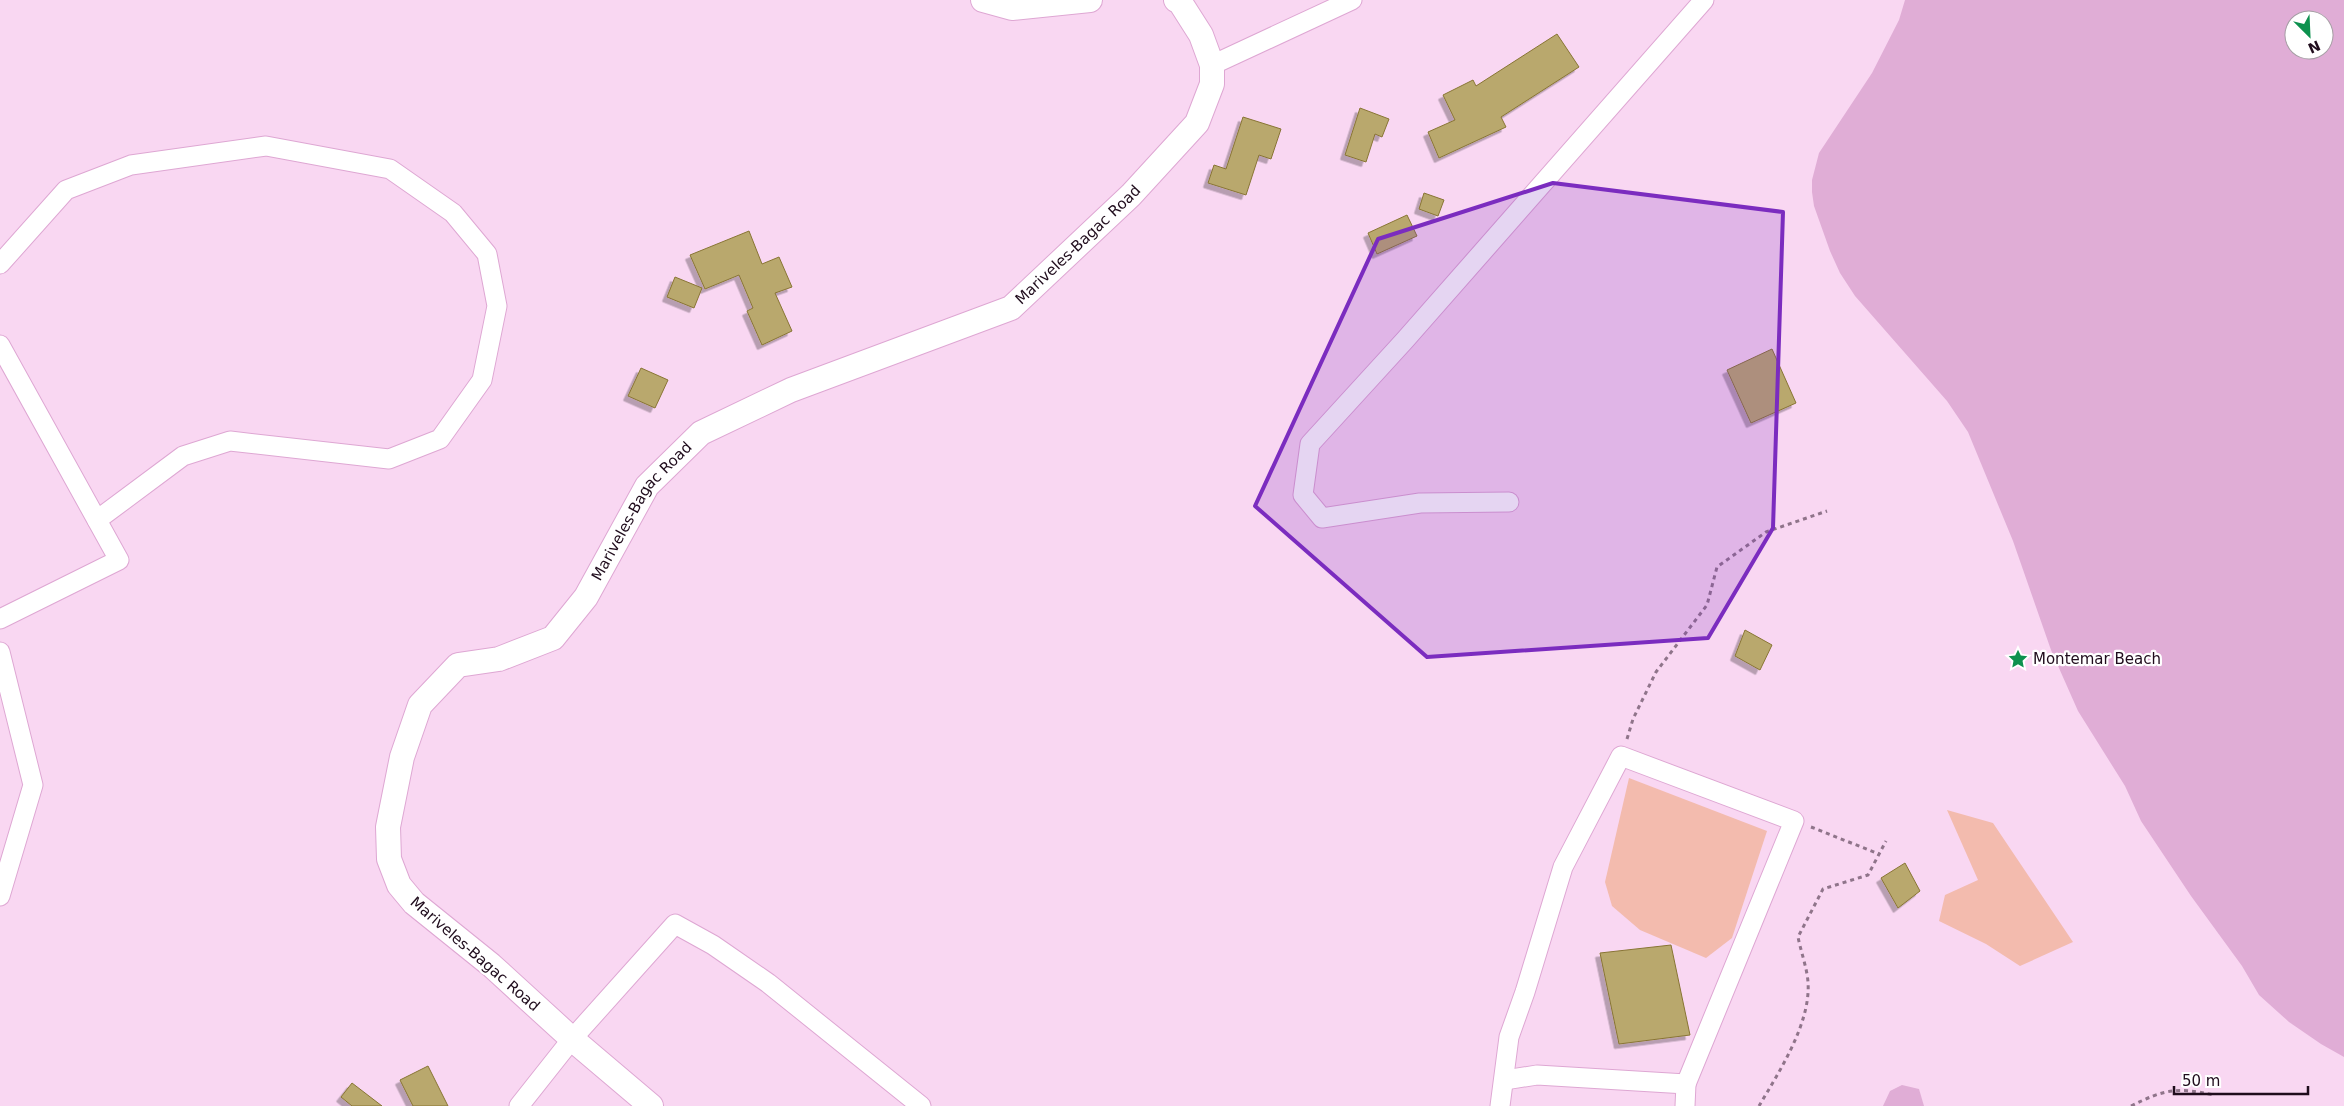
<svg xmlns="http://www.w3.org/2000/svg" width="2344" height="1106" font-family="'DejaVu Sans',sans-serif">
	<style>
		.green { fill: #f3bbae }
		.water { fill: #e0add6; fill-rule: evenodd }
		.building { fill: #b9a86d; stroke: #887534; filter: url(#shadow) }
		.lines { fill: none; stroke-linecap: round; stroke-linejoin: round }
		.minor-casing { stroke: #dea7d3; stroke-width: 21 }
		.major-casing { stroke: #dea7d3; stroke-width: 26 }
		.path { stroke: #8f748a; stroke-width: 3; stroke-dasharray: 4 4; stroke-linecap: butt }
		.minor { stroke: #fff; stroke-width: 19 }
		.major { stroke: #fff; stroke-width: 24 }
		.marked { fill: #7b2cbf; fill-opacity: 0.2; stroke: #7b2cbf; stroke-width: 4; stroke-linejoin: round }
		.labels { text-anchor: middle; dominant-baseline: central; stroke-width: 4.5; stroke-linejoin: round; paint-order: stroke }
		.street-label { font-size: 15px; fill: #1f0c1c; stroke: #fff }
		.poi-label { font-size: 15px; fill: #1f0c1c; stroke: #fff; text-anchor: start }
	</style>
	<defs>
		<filter id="shadow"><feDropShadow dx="-4.5" dy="4.5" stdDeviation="0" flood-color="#0004"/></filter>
	</defs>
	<rect width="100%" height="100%" fill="#f9d7f2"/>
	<!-- green -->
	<g class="green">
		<path d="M1629,778L1767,831L1732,938L1706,958L1640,930L1612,906L1605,882Z"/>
		<path d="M1947,810L1993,823L2073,942L2020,966L1986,944L1939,921L1945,895L1978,880Z"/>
	</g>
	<!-- water -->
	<g class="water">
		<path d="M1905,0H2344V1057L2321,1044L2289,1022L2259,995L2242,966L2191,896L2141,821L2125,786L2078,711L2051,650L2013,541L1968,432L1947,401L1855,296L1840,273L1830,251L1814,206L1812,192V180L1819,153L1872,73L1899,20ZM2294,20H2324V50H2294Z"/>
		<path d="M1902,1085L1919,1089L1924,1106H1883L1890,1091Z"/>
	</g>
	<!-- building -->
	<g class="building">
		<path d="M1557,34L1579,67L1501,117L1506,127L1439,158L1428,132L1455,120L1443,95L1473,80L1476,86Z"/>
		<path d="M1360,108L1389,119L1382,137L1375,134L1366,162L1345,155Z"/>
		<path d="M1243,117L1281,129L1271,159L1259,155L1246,195L1208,183L1214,165L1226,169Z"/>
		<path d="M1424,193L1444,200L1438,216L1419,209Z"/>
		<path d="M1407,215L1417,236L1377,254L1368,233Z"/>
		<path d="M749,231L762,264L779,257L792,287L775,293L792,331L762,345L747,311L753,308L739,275L705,289L690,255Z"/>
		<path d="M675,277L702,288L694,308L667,297Z"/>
		<path d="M1772,349L1796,403L1751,423L1727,370Z"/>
		<path d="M641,368L668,380L655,408L628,396Z"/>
		<path d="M1745,630L1772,645L1760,670L1735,656Z"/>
		<path d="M1905,863L1920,891L1898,908L1881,878Z"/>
		<path d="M1671,945L1690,1035L1619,1044L1600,953Z"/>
		<path d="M428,1066L448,1106H413L400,1080Z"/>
		<path d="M352,1083L382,1106H352L341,1097Z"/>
	</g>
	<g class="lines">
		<defs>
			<g id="minor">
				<path d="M1212,65L1352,0"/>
				<path d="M0,264L66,190L131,165L266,146L390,169L453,213L487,254L497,306L482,380L440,439L389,459L230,441L183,456L97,520"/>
				<path d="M0,345L119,560L0,619"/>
				<path d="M1509,502L1420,503L1322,518L1303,495L1310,444L1405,340L1704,0"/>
				<path d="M0,652L33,785L0,896"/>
				<path d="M1505,1080L1537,1075L1686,1084L1685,1106"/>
				<path d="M519,1106L572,1039L675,924L713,945L768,983L921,1106"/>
				<path d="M1500,1106L1509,1037L1525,992L1563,867L1621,756L1794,821L1686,1084"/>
			</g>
			<g id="major">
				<path d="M983,0L1012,8L1090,0"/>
				<path id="s1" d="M651,1106L572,1039L491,965L414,903L399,885L389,859L388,827L402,757L420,705L458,665L499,659L553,638L586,597L647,486L701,433L791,390L1011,308L1131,195L1197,123L1212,84V65L1201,35L1180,2L1176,0"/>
			</g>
		</defs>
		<!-- minor casing -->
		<use href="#minor" class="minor-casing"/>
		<!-- major casing -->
		<use href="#major" class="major-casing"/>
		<!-- path -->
		<g class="path">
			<path d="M1627,739L1633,719L1656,672L1707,605L1717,567L1766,532L1827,511"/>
			<path d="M1811,827L1879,854"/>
			<path d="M1759,1106C1779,1072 1811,1023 1808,982C1807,968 1801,952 1798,937L1823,889L1868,875L1886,841"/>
			<path d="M2131,1106C2165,1089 2177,1087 2214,1095"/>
		</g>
		<!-- minor -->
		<use href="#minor" class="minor"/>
		<!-- major -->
		<use href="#major" class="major"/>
	</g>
	<!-- marked area -->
	<path class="marked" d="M1553,183L1783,212L1773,528L1708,638L1427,657L1255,506L1378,239Z"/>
	<!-- icons -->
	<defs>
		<symbol id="sight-bare" viewBox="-9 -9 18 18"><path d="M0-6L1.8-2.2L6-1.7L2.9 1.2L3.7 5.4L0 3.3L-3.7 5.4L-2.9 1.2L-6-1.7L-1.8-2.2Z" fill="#0d914e" stroke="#fff" stroke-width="2.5" paint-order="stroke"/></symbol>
	</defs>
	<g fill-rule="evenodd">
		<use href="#sight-bare" x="2004" y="645" width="28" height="28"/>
	</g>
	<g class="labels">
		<!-- street labels -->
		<g class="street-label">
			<text stroke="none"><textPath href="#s1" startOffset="1358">Mariveles-Bagac Road</textPath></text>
			<text stroke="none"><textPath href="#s1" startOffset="832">Mariveles-Bagac Road</textPath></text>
			<text transform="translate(475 954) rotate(41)">Mariveles-Bagac Road</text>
		</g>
		<!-- poi labels -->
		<g class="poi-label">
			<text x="2033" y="659">Montemar Beach</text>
		</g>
	</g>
	<!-- north arrow -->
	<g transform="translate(2309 35) rotate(156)"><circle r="24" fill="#ffffff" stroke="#a59ea4"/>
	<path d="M0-4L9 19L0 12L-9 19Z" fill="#0d914e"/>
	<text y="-8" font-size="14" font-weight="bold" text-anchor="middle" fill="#1f0c1c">N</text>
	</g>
	<!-- scale -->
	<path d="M2174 1086v8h134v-8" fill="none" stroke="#1f0c1c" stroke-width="2.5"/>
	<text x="2182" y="1086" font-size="15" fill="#1f0c1c" stroke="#ffffff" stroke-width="4" paint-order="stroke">50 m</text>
</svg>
